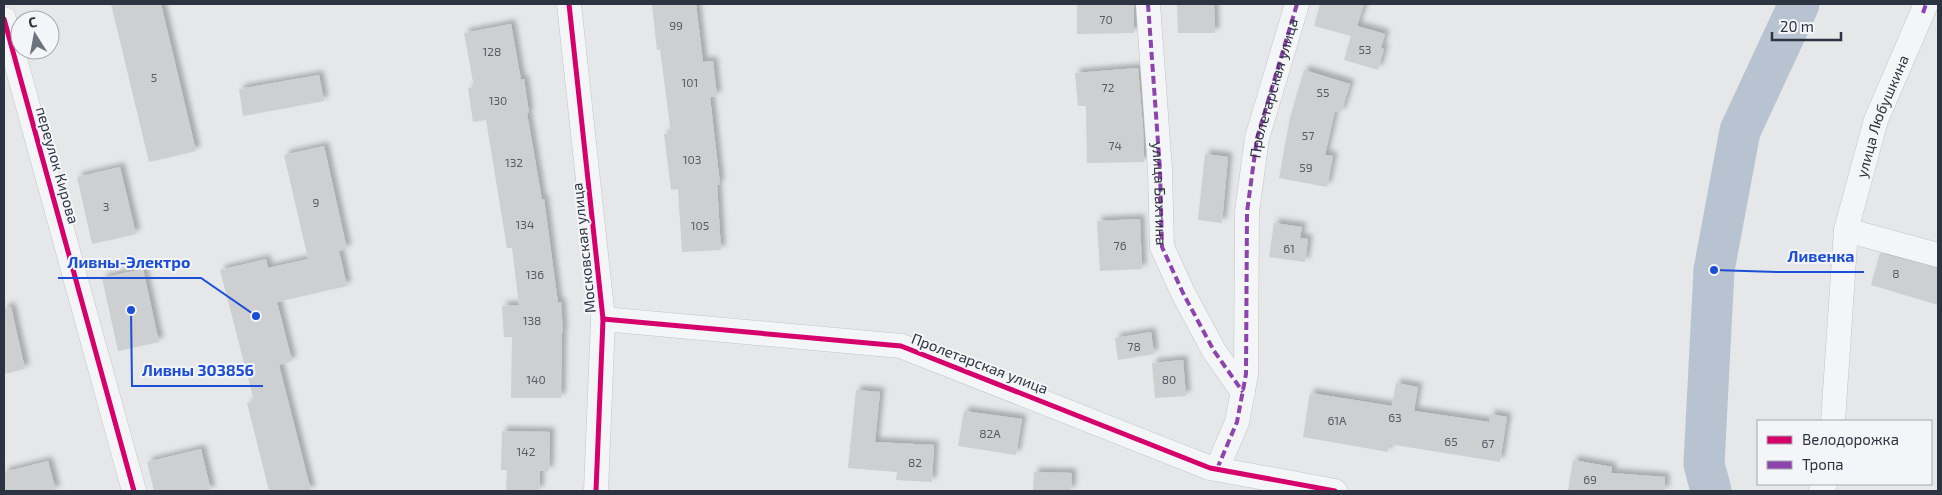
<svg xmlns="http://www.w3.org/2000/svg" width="1942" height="495" font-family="'Exo 2',sans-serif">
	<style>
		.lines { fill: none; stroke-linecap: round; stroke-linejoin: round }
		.river { stroke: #b7c3d1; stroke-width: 41 }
		.building { fill: #cecfd1; filter: url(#shadow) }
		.minor-casing { stroke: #c3c5c7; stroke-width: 25 }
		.minor { stroke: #f4f5f6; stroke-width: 24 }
		.quiet { stroke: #8e44ad; stroke-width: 4; stroke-dasharray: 8 4; stroke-linecap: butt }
		.cycleway-casing { stroke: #f3f5f8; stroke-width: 8 }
		.cycleway { stroke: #d6006c; stroke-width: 5 }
		.labels { text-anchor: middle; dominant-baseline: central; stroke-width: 4; stroke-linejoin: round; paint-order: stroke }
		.number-label { font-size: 12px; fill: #565c66 }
		.street-label { font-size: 15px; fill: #2d3441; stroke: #f3f5f8 }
		.leader { fill: none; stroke: #1d4ed8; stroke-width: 2 }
		.callout-dot { fill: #1d4ed8; stroke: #f3f5f8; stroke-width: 2 }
		.callout-label { font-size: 16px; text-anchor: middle; font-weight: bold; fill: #1d4ed8; stroke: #f3f5f8; stroke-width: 4; stroke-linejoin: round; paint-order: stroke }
	</style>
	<defs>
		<filter id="shadow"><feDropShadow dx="4.5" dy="-4.5" stdDeviation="2.5" flood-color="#0004"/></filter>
	</defs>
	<rect width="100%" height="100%" fill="#e5e7e9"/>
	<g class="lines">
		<!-- river -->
		<path class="river" d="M1711,491L1704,464L1714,270L1740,131L1799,4"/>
	</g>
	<!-- building -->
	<g class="building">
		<path d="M111,4H161L196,151L149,162Z"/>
		<path d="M664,4H696L703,62L713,61L717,96L710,97L720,184L717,185L721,250L682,252L678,189L671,190L664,134H671L660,49L657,50L652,5Z"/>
		<path d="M1077,4H1134V33L1077,34Z"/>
		<path d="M1177,4H1214L1215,33H1178Z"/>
		<path d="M1320,4H1364L1357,26L1385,34L1381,48L1384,49L1378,70L1344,60L1351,36L1314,26Z"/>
		<path d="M511,24L521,80L524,79L529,113H527L542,200L544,199L558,303L561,302L563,333H562L561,398H511L512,337H504L502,306L519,305L512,248H507L486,120L473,122L468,88L474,87L464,33Z"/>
		<path d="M1138,68L1143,128L1144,162L1087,163L1086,106H1078L1075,73Z"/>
		<path d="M1304,70L1350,84L1341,113L1335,111L1325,155L1333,156L1327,187L1279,178L1290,118Z"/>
		<path d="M319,75L324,101L243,116L239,89Z"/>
		<path d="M324,146L347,249L339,251L347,286L277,302L292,361L279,365L311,491H269L247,403L254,401L220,270L266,259L268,268L308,259L284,155Z"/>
		<path d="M1205,154L1228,157L1222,223L1198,220Z"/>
		<path d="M120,167L136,234L92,244L77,177Z"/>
		<path d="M1140,219L1142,269L1100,271L1097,221Z"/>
		<path d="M1274,223L1302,227L1300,238L1308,239L1305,262L1269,257Z"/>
		<path d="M1880,253L1938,268V305L1871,285Z"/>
		<path d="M143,269L159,342L118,351L102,278Z"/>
		<path d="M11,307L25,369L4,374V308Z"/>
		<path d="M1151,332L1154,354L1118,360L1115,338Z"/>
		<path d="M1183,360L1186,396L1155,398L1152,363Z"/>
		<path d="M1396,383L1418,387L1414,411L1489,422L1490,414L1507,417L1500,462L1389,444L1388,452L1303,437L1310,393L1392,406Z"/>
		<path d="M856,390L880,392L875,442L934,445L932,482L896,480L897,472L848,468Z"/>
		<path d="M964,411L1022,419L1016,455L958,446Z"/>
		<path d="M502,431L550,432L549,471H540L539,491H506L507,470H501Z"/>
		<path d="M201,449L211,491H154L147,462Z"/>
		<path d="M1573,460L1612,467L1611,473L1665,477V491H1568Z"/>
		<path d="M48,461L56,491H4V472Z"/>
		<path d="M1034,472L1072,473L1071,491H1033Z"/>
	</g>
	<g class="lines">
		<defs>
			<g id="minor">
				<path d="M569,4L603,319L596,491"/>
				<path id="s1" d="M1148,4L1160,170L1162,247L1183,293L1214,351L1243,392"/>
				<path d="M4,19L134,491"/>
				<path d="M1846,230L1938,255"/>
				<path d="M603,319L901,346L1210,468L1335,491"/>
				<path id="s2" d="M1833,421L1846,230L1876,120L1926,4"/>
				<path id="s3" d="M1217,469L1237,422L1246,374L1247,212L1257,138L1297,4"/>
				<path d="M1821,491L1825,484"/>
			</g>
		</defs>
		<!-- minor casing -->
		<use href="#minor" class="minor-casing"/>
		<!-- minor -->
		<use href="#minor" class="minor"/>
		<!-- quiet -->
		<g class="quiet">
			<path d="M1148,4L1160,170L1162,247L1183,293L1214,351L1243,392"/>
			<path d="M1923,13L1926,4"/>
			<path d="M1217,469L1237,422L1246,374L1247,212L1257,138L1297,4"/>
		</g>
		<defs>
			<g id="cycleway">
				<path d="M569,4L603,319L596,491"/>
				<path d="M4,19L134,491"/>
				<path d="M603,319L901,346L1210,468L1335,491"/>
			</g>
		</defs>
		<!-- cycleway casing -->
		<use href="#cycleway" class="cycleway-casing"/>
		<!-- cycleway -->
		<use href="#cycleway" class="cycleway"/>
	</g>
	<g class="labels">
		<!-- number labels -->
		<g class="number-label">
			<text x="1106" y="19">70</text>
			<text x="676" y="25">99</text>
			<text x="1365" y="49">53</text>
			<text x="492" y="51">128</text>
			<text x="154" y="77">5</text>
			<text x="690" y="82">101</text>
			<text x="1108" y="87">72</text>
			<text x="1323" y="92">55</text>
			<text x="498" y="100">130</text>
			<text x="1308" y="135">57</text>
			<text x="1115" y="145">74</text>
			<text x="692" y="159">103</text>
			<text x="514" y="162">132</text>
			<text x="1306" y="167">59</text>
			<text x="316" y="202">9</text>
			<text x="106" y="206">3</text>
			<text x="525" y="224">134</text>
			<text x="700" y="225">105</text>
			<text x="1120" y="245">76</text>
			<text x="1289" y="248">61</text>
			<text x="1896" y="273">8</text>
			<text x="535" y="274">136</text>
			<text x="532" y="320">138</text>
			<text x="1134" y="346">78</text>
			<text x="536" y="379">140</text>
			<text x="1169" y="379">80</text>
			<text x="1395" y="417">63</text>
			<text x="1337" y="420">61А</text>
			<text x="990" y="433">82А</text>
			<text x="1451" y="441">65</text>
			<text x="1488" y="443">67</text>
			<text x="526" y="451">142</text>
			<text x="915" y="462">82</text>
			<text x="1590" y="479">69</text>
		</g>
		<!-- street labels -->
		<g class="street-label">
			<text stroke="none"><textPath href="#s3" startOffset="389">Пролетарская улица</textPath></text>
			<text stroke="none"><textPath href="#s2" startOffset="311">улица Любушкина</textPath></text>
			<text transform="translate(58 165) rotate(74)">переулок Кирова</text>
			<text stroke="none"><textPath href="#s1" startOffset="190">улица Бахтина</textPath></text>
			<text transform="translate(583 248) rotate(-96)">Московская улица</text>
			<text transform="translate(980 363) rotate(21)">Пролетарская улица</text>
		</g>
	</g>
	<!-- callouts -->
	<path class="leader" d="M1714 270L1777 272H1864M256 316L201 278H58M131 310L132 386H263"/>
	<g class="callout-dot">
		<circle cx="1714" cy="270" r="5"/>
		<circle cx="256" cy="316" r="5"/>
		<circle cx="131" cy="310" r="5"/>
	</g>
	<g class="callout-label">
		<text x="1821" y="262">Ливенка</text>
		<text x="129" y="268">Ливны-Электро</text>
		<text x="198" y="376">Ливны 303856</text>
	</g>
	<!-- border -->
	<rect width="1942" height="495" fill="none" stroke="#2d3441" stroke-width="10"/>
	<!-- legend -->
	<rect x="1757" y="420" width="175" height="65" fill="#f3f5f8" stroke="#a4a8af"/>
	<rect x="1767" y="436" width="25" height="8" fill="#d6006c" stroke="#a4a8af"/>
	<text x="1802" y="445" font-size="15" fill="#2d3441">Велодорожка</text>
	<rect x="1767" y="461" width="25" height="8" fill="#8e44ad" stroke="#a4a8af"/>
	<text x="1802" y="470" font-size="15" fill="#2d3441">Тропа</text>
	<!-- north arrow -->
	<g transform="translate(35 35) rotate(349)"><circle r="24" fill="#f3f5f8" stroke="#a4a8af"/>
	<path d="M0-4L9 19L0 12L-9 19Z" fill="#6d737c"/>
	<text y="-8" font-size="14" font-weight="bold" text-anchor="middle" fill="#2d3441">С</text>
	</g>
	<!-- scale -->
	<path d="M1772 32v8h69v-8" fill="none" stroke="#2d3441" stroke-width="2.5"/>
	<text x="1780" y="32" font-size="15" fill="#2d3441" stroke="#f3f5f8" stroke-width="4" paint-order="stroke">20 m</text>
</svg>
